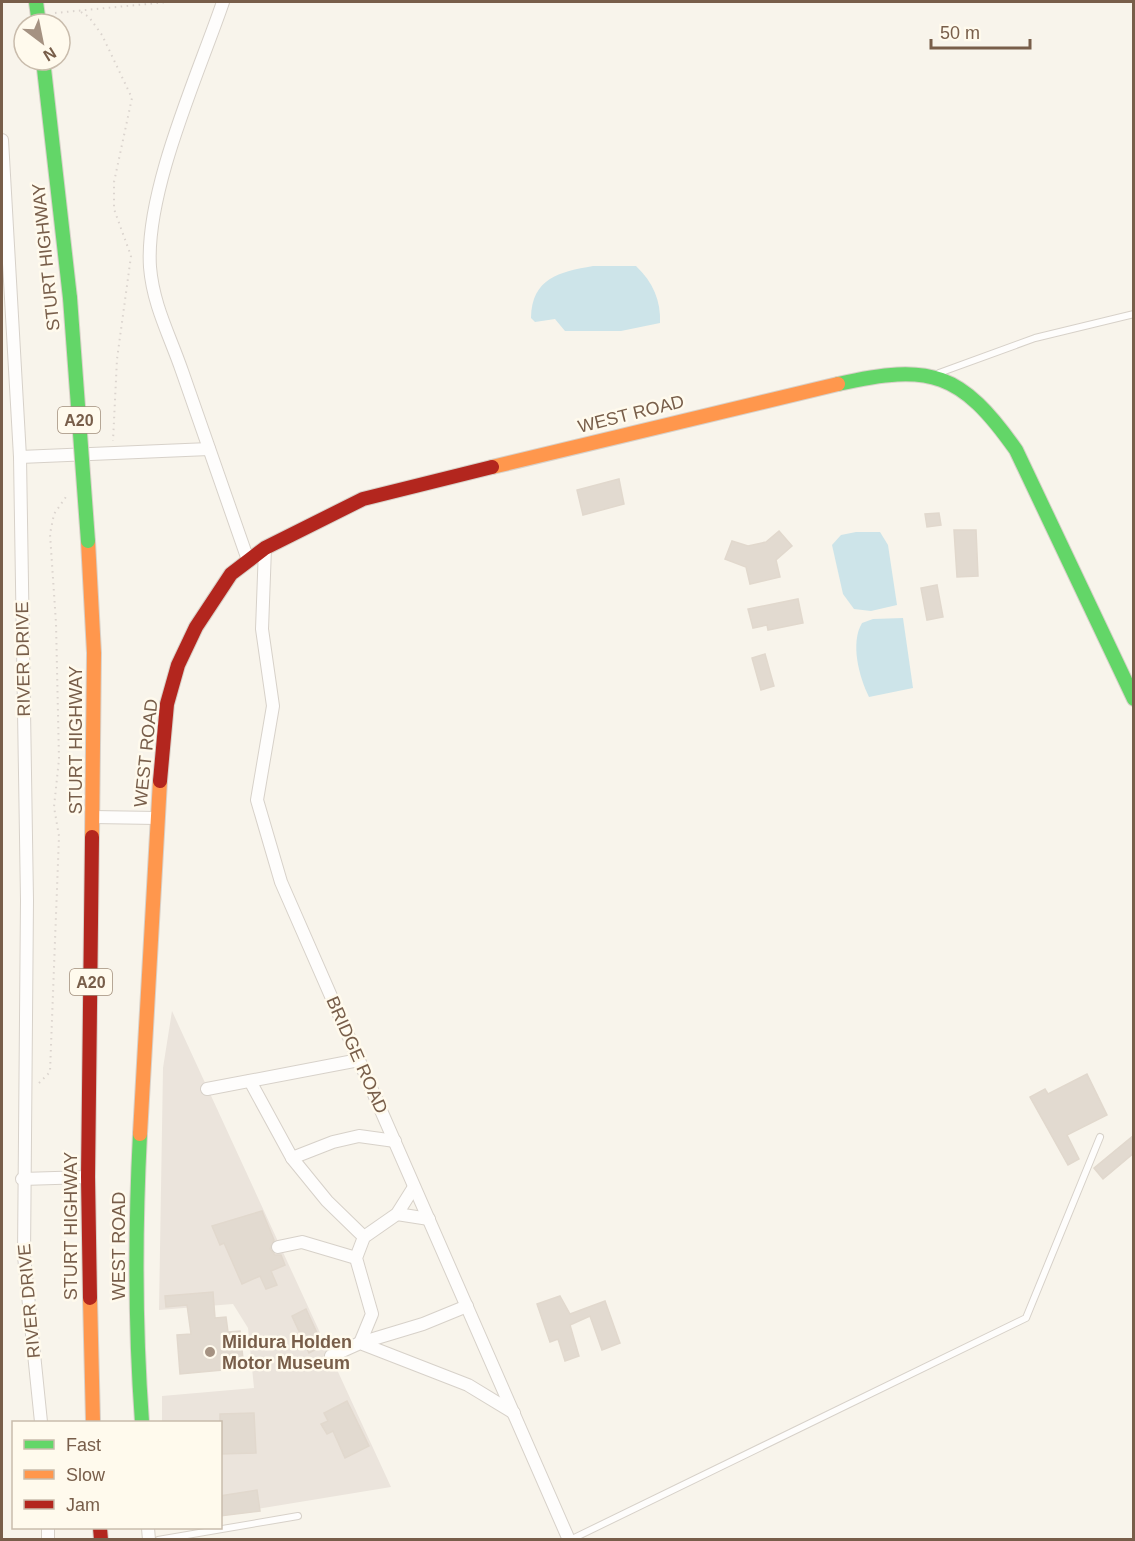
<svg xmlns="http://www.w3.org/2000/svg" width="1135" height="1541" font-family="Arial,sans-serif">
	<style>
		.industrial { fill: #ebe4dc }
		.water { fill: #cde4e9 }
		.building { fill: #e2dad0; stroke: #e1d8cd; stroke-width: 1.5 }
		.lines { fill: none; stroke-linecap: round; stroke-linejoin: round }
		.lane-casing { stroke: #d7d1c9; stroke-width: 8 }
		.street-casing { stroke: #d7d1c9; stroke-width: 14 }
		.fast-casing { stroke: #d8d1c9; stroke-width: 16 }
		.slow-casing { stroke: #d8d1c9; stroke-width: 16 }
		.jam-casing { stroke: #d8d1c9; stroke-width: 16 }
		.path { stroke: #dbd4ce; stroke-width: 2; stroke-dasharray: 1.5 4.5; stroke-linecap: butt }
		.lane { stroke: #fefdfc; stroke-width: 6 }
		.street { stroke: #fefdfc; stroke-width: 12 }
		.fast { stroke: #63d668; stroke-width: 14 }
		.slow { stroke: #ff974d; stroke-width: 14 }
		.jam { stroke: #b3261e; stroke-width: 14 }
		.fast-bridge-casing { stroke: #dad1c9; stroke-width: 16; stroke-linecap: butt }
		.fast-bridge { stroke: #63d668; stroke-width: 14 }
		.poi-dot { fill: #a59282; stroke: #fffaed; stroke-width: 2 }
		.labels { text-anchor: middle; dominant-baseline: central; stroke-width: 5; stroke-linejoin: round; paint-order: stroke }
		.shield { fill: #fffaed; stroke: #a08d7b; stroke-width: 1.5 }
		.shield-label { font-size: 16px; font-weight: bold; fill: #785e4a }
		.street-label { font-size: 18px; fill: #785e4a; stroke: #fffaed }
		.poi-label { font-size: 18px; font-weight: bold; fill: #785e4a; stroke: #fffaed; text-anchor: start }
	</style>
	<rect width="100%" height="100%" fill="#f8f4eb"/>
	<!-- industrial -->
	<path class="industrial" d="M172,1011L391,1487L221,1515L220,1422H162V1396L254,1388L248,1328L233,1304L159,1310L163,1068Z"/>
	<!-- water -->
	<g class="water">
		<path d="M593,266H636C653,282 661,301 660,323L621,331H565L555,319L535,322L531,318C532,278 559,272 593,266Z"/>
		<path d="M856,532H880L888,545L897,605L871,611L854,609L843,594L832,545L841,535Z"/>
		<path d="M903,618L913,688L869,697C859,677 850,643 862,623L873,619Z"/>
	</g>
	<!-- building -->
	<g class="building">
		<path d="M619,479L624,504L583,515L577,490Z"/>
		<path d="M939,513L941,525L927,527L925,514Z"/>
		<path d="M954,530H976L978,576L957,577Z"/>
		<path d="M779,531L792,546L776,560L780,577L750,584L746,567L725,559L732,541L748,546L766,542Z"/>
		<path d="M937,585L943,617L927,620L921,588Z"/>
		<path d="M798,599L803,623L768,630L767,625L753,628L748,609Z"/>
		<path d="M765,654L774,686L761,690L752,658Z"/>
		<path d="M1087,1074L1107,1115L1067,1135L1079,1159L1068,1165L1030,1097L1045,1089L1048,1094Z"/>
		<path d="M1134,1135V1153L1103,1179L1094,1168Z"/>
		<path d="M262,1211L274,1240L270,1249L275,1255H281L285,1265L271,1271L277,1285L266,1289L260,1276L242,1284L224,1243L220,1245L212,1226Z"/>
		<path d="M213,1292L215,1318L226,1317L228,1332L240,1331L244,1368L180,1374L177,1335L191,1334L187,1305L166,1307L165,1296Z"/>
		<path d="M560,1296L570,1314L605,1301L620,1343L602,1350L590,1316L570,1325L579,1356L565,1361L558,1339L550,1342L537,1304Z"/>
		<path d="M306,1309L323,1346L309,1353L292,1316Z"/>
		<path d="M347,1401L369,1446L345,1458L333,1431L327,1434L321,1424L328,1421L324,1413Z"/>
		<path d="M254,1413L256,1453L220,1454V1414Z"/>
		<path d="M257,1490L260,1511L220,1516V1496Z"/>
	</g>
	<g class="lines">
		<defs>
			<g id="lane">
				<path d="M939,373L1035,338L1134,314"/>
				<path d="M158,1540L298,1516"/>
				<path d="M570,1540L1026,1318L1100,1137"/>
			</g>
			<g id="street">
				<path d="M223,2C198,75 145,191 150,267C153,305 170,336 182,371C204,434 226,497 248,560"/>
				<path d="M2,140L20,457L27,900L24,1256L41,1422"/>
				<path d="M20,457L209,449"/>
				<path d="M265,548L262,629L273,706L257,800L281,882L569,1540"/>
				<path d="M93,817L157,818"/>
				<path d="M250,1081L292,1158L327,1201L364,1237"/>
				<path d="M207,1089L359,1060"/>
				<path d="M292,1158L333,1142L359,1136L395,1141"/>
				<path d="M22,1179L88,1177"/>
				<path d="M397,1214L429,1219"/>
				<path d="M278,1247L302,1242L356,1258"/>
				<path d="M360,1343L372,1314L356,1258L364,1237L397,1214L414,1187"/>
				<path d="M360,1343L423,1324L467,1306"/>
				<path d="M331,1356L360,1343L468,1385L514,1413"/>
				<path d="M48,1528V1540"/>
				<path d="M148,1528L149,1540"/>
			</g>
			<g id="fast">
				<path d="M36,2L39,24"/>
				<path d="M43,60L70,298"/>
				<path d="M838,384C931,363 961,372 1016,450L1134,699"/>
				<path d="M140,1134C135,1230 135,1327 142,1422"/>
			</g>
			<g id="slow">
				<path d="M492,467L838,384"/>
				<path d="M88,541L94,653L92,837"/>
				<path d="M140,1134L160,781"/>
				<path d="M90,1298L93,1422"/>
			</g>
			<g id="jam">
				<path d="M160,781L167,704L178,665L196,627L231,574L265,548L363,499L492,467"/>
				<path d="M90,1298L88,1177L92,837"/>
				<path d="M100,1528L101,1540"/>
			</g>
		</defs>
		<!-- lane casing -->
		<use href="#lane" class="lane-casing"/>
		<!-- street casing -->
		<use href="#street" class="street-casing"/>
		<!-- fast casing -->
		<use href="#fast" class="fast-casing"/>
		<!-- slow casing -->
		<use href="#slow" class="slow-casing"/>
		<!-- jam casing -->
		<use href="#jam" class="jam-casing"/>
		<!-- path -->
		<g class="path">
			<path d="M81,12L89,17L102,35L132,98L114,182V209L131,256L117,359L113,441"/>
			<path d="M55,13L168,2"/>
			<path d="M39,1083L50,1072L59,836L54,807L59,759L56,623L50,534L54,514L68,494"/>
		</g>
		<!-- lane -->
		<use href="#lane" class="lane"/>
		<!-- street -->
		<use href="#street" class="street"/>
		<!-- fast -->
		<use href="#fast" class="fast"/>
		<!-- slow -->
		<use href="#slow" class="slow"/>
		<!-- jam -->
		<use href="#jam" class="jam"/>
		<defs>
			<path id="fast-bridge" d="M70,298L88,541"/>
		</defs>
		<!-- fast-bridge casing -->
		<use href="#fast-bridge" class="fast-bridge-casing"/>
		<!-- fast-bridge -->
		<use href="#fast-bridge" class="fast-bridge"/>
	</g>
	<!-- markers -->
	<circle class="poi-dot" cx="210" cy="1352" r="6"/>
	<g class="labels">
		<!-- shield labels -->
		<g class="shield">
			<rect x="58" y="407" width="42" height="26" rx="4.5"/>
			<rect x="70" y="969" width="42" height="26" rx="4.5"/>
		</g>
		<g class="shield-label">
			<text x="79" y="420">A20</text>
			<text x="91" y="982">A20</text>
		</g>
		<!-- street labels -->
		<g class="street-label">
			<text transform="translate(46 257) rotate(-96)">STURT HIGHWAY</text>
			<text transform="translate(631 414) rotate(-14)">WEST ROAD</text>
			<text transform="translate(23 659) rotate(-91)">RIVER DRIVE</text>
			<text transform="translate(76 740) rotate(-90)">STURT HIGHWAY</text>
			<text transform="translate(146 753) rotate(-84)">WEST ROAD</text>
			<text transform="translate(357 1055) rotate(66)">BRIDGE ROAD</text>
			<text transform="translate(71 1226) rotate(-90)">STURT HIGHWAY</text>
			<text transform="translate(119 1246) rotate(-90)">WEST ROAD</text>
			<text transform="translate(29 1301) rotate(-95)">RIVER DRIVE</text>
		</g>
		<!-- poi labels -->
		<g class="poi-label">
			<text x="222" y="1342">Mildura Holden<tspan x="222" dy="21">Motor Museum</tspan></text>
		</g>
	</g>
	<!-- border -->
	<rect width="1135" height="1541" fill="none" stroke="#785e4a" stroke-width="6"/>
	<!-- legend -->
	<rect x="12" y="1421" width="210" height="108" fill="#fffaed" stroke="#c9bcac" stroke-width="1.5"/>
	<rect x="24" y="1440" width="30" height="9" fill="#63d668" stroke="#c9bcac" stroke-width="1.5"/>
	<text x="66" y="1451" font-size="18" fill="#785e4a">Fast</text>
	<rect x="24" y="1470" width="30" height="9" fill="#ff974d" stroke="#c9bcac" stroke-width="1.5"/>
	<text x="66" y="1481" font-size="18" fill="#785e4a">Slow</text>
	<rect x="24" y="1500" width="30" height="9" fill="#b3261e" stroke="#c9bcac" stroke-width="1.5"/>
	<text x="66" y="1511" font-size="18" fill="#785e4a">Jam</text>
	<!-- north arrow -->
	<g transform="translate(42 42) rotate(148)"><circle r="28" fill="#fffaed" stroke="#c9bcac" stroke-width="1.5"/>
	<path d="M0-4.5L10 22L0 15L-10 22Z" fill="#a59282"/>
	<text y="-9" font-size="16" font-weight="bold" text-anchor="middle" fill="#785e4a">N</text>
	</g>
	<!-- scale -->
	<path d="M931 39v9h99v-9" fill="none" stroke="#785e4a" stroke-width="3"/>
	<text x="940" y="39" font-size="18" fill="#785e4a" stroke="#fffaed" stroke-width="4.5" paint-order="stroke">50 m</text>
</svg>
